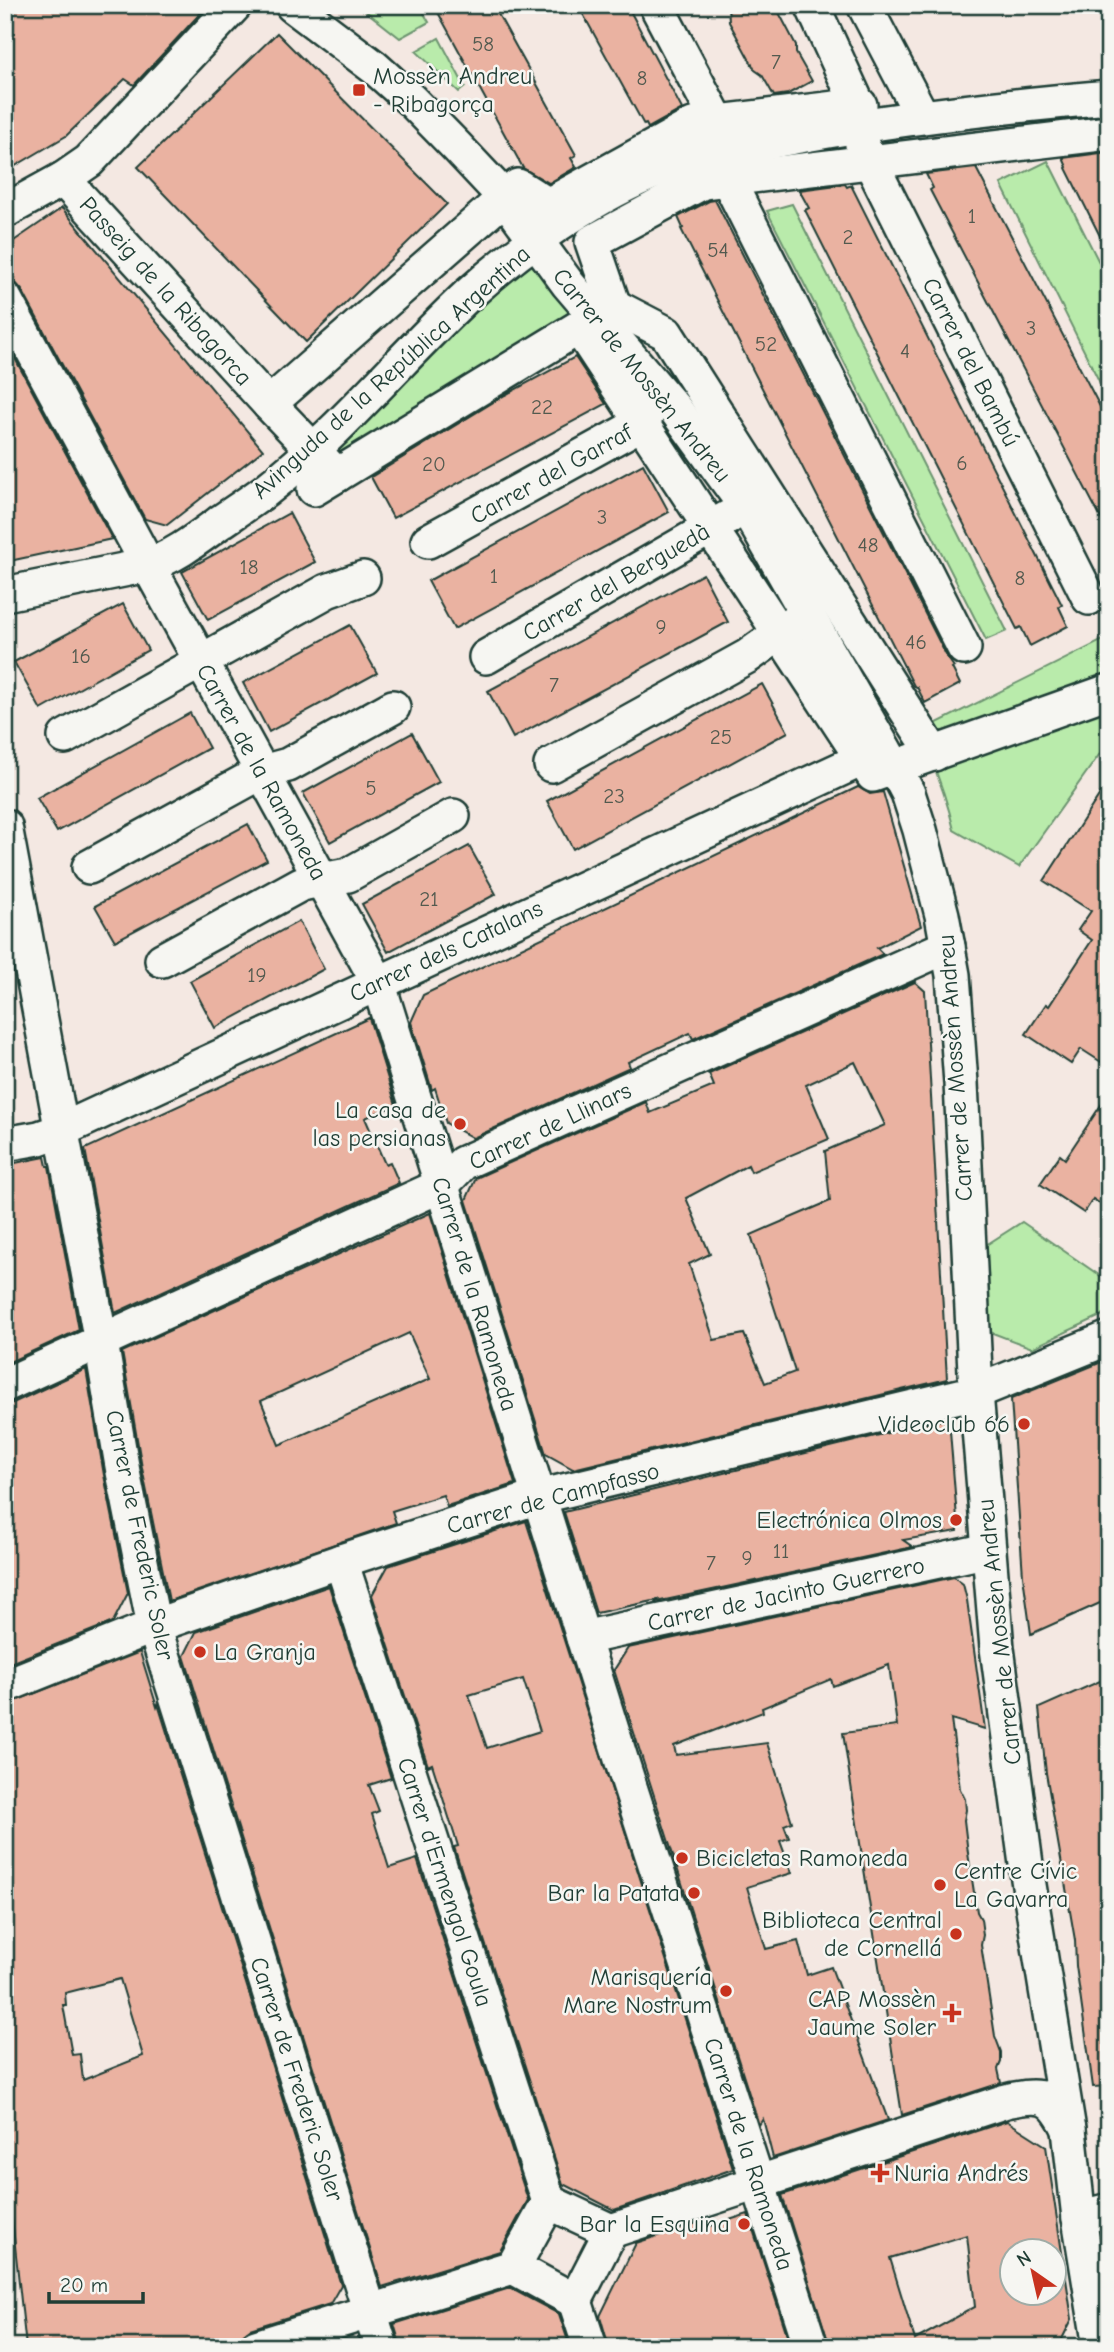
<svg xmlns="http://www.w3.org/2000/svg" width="1114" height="2352" font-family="'Comic Neue',sans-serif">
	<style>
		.green { fill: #b9ebab; stroke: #6c9470; stroke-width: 2 }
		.building { fill: #eab2a1; stroke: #1f3d34; stroke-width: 2; fill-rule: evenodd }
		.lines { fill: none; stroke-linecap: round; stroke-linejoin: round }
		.minor-casing { stroke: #1f3d34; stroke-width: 38 }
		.minor { stroke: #f6f6f2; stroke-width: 33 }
		.poi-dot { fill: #c8321e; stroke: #f6f6f2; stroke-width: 2.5 }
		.labels { text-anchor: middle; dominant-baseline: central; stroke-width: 5; stroke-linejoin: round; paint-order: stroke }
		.number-label { font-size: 21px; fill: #525a4f }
		.poi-label { font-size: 24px; fill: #1f3d34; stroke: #f6f6f2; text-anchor: end }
		.street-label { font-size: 24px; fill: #1f3d34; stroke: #f6f6f2 }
	</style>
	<rect width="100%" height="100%" fill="#f4e8e2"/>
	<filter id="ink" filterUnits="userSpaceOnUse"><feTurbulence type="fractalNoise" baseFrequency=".0143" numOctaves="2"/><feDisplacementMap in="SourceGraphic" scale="14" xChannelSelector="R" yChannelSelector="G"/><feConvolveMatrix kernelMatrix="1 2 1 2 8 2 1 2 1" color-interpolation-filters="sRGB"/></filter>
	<g filter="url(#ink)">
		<!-- green -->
		<g class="green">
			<path d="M358,5H419L429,22L400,38Z"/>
			<path d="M439,38L465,87L459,92L416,51Z"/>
			<path d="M1048,161L1109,282V381L1101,385L1001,184Z"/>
			<path d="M792,204L1007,631L986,640L767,211Z"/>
			<path d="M534,252L652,391L576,344L305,499L292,478Z"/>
			<path d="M1109,637V741L1019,867L954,830C946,795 934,764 919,732Z"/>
			<path d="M1022,1222L1109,1282V1312L1032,1348L990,1332L983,1247Z"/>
		</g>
		<!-- building -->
		<g class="building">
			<path d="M5,5H208L134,85L125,79L66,136L5,172Z"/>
			<path d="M434,5H493L576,155L571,158L576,167L549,183L523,168Z"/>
			<path d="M578,5H627L682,109L648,128L646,124L644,125Z"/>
			<path d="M728,5H775L796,45V53L812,81L788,94L774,96L762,75L755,70L729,22Z"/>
			<path d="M277,33L447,204L306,342L138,167Z"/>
			<path d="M1108,152L1109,153V254L1066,168L1067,167L1063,158Z"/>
			<path d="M976,168L1109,424V534L930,190L933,188L926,174Z"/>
			<path d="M845,184L847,187L851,185L1062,605L1059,607L1068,626L1030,646L1021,627L1017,629L805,210L809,208L799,190Z"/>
			<path d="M715,200L947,657L954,667L952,668L960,684L925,703L917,687L914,686L681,229L683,228L678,217L709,201Z"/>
			<path d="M62,208L263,450L167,525L145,519L22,290L15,282L5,280V247Z"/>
			<path d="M5,340L112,539L5,562Z"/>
			<path d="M575,357L606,404L393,518L371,477L505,395Z"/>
			<path d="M643,464L669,512L454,629L428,581Z"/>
			<path d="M289,513L315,562L208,620L182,572Z"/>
			<path d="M703,574L728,622L513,738L488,691Z"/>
			<path d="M123,604L148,650L41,710L14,662Z"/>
			<path d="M350,625L377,673L269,732L243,683Z"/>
			<path d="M762,684L788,732L573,849L547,801Z"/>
			<path d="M190,713L209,748L57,832L37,798Z"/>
			<path d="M412,733L439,782L330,842L303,793Z"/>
			<path d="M1109,780V1067L1081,1049L1071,1064L1026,1034L1046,1004L1049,1006L1092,940L1078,930L1091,911L1044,881Z"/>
			<path d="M858,787L870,794L883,792L921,926L877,948L883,954L693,1039L690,1033L628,1062L630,1067L473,1138L446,1123L435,1088L432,1090L411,1022L423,995Z"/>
			<path d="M248,824L267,860L115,941L95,906Z"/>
			<path d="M469,846L496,894L388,952L362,904Z"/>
			<path d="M299,921L324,969L215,1028L190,981Z"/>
			<path d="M915,982L925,991L947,1379L573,1469L546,1454L466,1200L476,1178L646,1102L650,1113L714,1086L709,1074ZM855,1062L885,1125L825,1151L830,1201L751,1235L795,1372L765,1383L744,1334L714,1340L689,1264L710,1254L686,1198L748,1165L751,1172L829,1139L806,1085Z"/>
			<path d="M369,1018L396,1105L365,1118L385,1164L390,1162L399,1183L115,1313L85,1149Z"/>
			<path d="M1109,1093V1210L1093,1199L1084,1213L1040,1184L1060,1155L1065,1159Z"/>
			<path d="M45,1157L47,1166H49L79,1330L5,1364V1165Z"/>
			<path d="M430,1213L515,1484L447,1506L443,1495L392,1511L396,1523L169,1601L142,1468L122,1352ZM409,1333L430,1379L279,1445L261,1401Z"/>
			<path d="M1109,1359V1599L1031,1634L1023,1576L1011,1399Z"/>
			<path d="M86,1369L104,1475L128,1593L113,1622L5,1665V1404L13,1403Z"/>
			<path d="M949,1418L958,1531L903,1540L913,1547L656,1602L658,1600L596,1613L564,1512Z"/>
			<path d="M526,1521L733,2169L614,2210L563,2184L454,1847L458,1846L441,1792L432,1764L428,1766L372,1595L388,1566ZM523,1679L540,1731L487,1748L469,1695Z"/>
			<path d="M954,1577L963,1584L967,1600L985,1729L951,1719L960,1789L965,1799L966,1810L964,1820L968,1853L977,1912L981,1919L983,1935L981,1945L995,2036L1001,2052V2062L998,2069L1001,2083L902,2115L843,1733L897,1726L889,1665L833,1686L831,1679L762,1708L763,1712L674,1746L676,1755L767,1743L792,1822L784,1825L789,1838L780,1841L792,1873L747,1887L766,1949L798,1941L807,1975L831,1967L888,2120L773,2158L763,2119L759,2125L614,1670L628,1648Z"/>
			<path d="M329,1586L391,1778L369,1785L379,1811L372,1814L389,1868L417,1859L528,2200L500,2251L382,2287L184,1656L196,1632Z"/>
			<path d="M140,1652L157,1707L158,1704L341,2285L330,2304L250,2329L240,2337L206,2347H26L5,2154V2063H10L5,2010V1705ZM120,1979L143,2056L83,2080L80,2054L72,2055L63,2005H66L65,1993Z"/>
			<path d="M1109,1677V2086L1093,2087L1076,1966L1075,1940L1046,1773L1039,1708Z"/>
			<path d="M1007,2121L1046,2146L1072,2319L1058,2347H830L782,2195ZM967,2235L975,2307L915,2340L890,2258ZM1012,2250H1054V2292H1012Z"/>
			<path d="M748,2214L791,2347H609L600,2316L636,2243L703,2221L698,2230Z"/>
			<path d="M510,2288L559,2314L570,2347H401L394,2324Z"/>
		</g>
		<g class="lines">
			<defs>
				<g id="minor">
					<path d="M292,5L374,67L411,100L457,147L505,198L568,284L675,409L746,507L895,768L908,793L920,830L942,915L953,975L961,1083L976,1392L997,1648L1028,1879L1069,2130L1079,2218L1100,2347"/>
					<path d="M656,5L727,139"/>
					<path d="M812,5L858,105"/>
					<path d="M864,5L922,116"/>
					<path d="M862,145L1089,598"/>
					<path d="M718,160L964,648"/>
					<path d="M63,179L269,404"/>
					<path d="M5,211L63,179L89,161L235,5"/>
					<path d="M5,299L148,565L378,982L622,1762L811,2347"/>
					<path d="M614,306L666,333L934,754"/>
					<path d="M579,328L873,775L1109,691"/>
					<path d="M337,475L269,404L518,186L548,205L693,125L860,105"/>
					<path d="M314,489L614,306L592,242L703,182L1109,133"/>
					<path d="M428,541L642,423L654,403"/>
					<path d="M5,594L148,565C174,557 197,539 219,523C235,512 250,502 265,491C340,433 400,358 469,294C520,248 586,201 649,174C699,153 752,145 805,135C907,117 1006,106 1109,97"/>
					<path d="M486,657L729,517"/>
					<path d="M65,737L327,591L363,578"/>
					<path d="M551,765L748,656L797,621"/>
					<path d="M5,826L101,1342L123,1472L154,1626L381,2347"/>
					<path d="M89,867L262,772L288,765L393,707"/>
					<path d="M162,960L301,884L348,875L453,816"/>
					<path d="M5,1144L39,1138L62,1130L884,749"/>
					<path d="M5,1385L442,1185L463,1163L948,946"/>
					<path d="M341,1561L549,2202"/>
					<path d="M583,1638L989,1550"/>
					<path d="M5,1686L154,1626L341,1561L538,1497L976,1392L1109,1338"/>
					<path d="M549,2202L611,2231"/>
					<path d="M1079,2218L1109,2210"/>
					<path d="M611,2231L1006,2101C1042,2093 1052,2095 1069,2129"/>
					<path d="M513,2267L549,2202"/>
					<path d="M513,2267L575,2301"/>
					<path d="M575,2301L611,2231"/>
					<path d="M575,2301L590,2347"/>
					<path d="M256,2347L513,2267"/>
				</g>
			</defs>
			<!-- minor casing -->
			<use href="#minor" class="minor-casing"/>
			<!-- minor -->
			<use href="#minor" class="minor"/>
		</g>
	</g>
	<!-- markers -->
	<g class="poi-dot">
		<rect x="352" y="83" width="14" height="14" rx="3.5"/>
		<circle cx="460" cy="1124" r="7"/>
		<circle cx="1024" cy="1424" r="7"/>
		<circle cx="956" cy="1520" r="7"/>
		<circle cx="200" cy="1652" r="7"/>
		<circle cx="682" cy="1858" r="7"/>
		<circle cx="940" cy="1885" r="7"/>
		<circle cx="694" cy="1893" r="7"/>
		<circle cx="956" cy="1934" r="7"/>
		<circle cx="726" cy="1991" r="7"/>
		<path d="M948.5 2002.5h7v7h7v7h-7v7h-7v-7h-7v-7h7z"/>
		<path d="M876.5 2162.5h7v7h7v7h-7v7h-7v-7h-7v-7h7z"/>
		<circle cx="744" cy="2224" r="7"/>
	</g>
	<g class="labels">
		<!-- number labels -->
		<g class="number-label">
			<text x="483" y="44">58</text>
			<text x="776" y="62">7</text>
			<text x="642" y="78">8</text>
			<text x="972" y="216">1</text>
			<text x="848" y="237">2</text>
			<text x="718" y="250">54</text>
			<text x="1031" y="328">3</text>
			<text x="766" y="344">52</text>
			<text x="905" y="351">4</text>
			<text x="542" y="407">22</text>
			<text x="962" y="463">6</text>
			<text x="434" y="464">20</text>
			<text x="602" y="517">3</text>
			<text x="868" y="545">48</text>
			<text x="249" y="567">18</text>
			<text x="494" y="576">1</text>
			<text x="1020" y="578">8</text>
			<text x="661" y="627">9</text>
			<text x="916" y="642">46</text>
			<text x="81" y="656">16</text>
			<text x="554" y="685">7</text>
			<text x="721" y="737">25</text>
			<text x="371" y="788">5</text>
			<text x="614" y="796">23</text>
			<text x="429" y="899">21</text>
			<text x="257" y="975">19</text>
			<text x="781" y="1551">11</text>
			<text x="747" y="1558">9</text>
			<text x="711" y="1563">7</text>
		</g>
		<!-- poi labels -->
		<g class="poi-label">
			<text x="373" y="76" text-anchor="start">Mossèn Andreu<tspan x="373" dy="28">- Ribagorça</tspan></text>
			<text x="446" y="1110">La casa de<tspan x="446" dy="28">las persianas</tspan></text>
			<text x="1010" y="1424">Videoclub 66</text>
			<text x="942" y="1520">Electrónica Olmos</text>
			<text x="214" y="1652" text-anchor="start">La Granja</text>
			<text x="696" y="1858" text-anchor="start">Bicicletas Ramoneda</text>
			<text x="954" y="1871" text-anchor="start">Centre Cívic<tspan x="954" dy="28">La Gavarra</tspan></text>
			<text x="680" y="1893">Bar la Patata</text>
			<text x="942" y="1920">Biblioteca Central<tspan x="942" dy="28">de Cornellá</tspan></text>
			<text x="712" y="1977">Marisquería<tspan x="712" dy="28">Mare Nostrum</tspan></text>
			<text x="936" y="1999">CAP Mossèn<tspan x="936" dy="28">Jaume Soler</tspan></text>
			<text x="894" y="2173" text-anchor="start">Nuria Andrés</text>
			<text x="730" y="2224">Bar la Esquina</text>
		</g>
		<!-- street labels -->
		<g class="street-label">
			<text transform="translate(166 291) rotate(48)">Passeig de la Ribagorca</text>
			<text transform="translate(971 362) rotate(63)">Carrer del Bambú</text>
			<text transform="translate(391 372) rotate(-42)">Avinguda de la República Argentina</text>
			<text transform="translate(642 375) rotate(51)">Carrer de Mossèn Andreu</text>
			<text transform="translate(551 474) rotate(-29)">Carrer del Garraf</text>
			<text transform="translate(616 582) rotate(-30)">Carrer del Berguedà</text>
			<text transform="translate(262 772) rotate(61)">Carrer de la Ramoneda</text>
			<text transform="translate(446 951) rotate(-25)">Carrer dels Catalans</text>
			<text transform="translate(955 1068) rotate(-94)">Carrer de Mossèn Andreu</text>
			<text transform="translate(550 1126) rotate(-25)">Carrer de Llinars</text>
			<text transform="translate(475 1294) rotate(73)">Carrer de la Ramoneda</text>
			<text transform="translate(553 1498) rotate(-15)">Carrer de Campfasso</text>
			<text transform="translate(140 1535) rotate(78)">Carrer de Frederic Soler</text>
			<text transform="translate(786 1594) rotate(-12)">Carrer de Jacinto Guerrero</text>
			<text transform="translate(999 1632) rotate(-96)">Carrer de Mossèn Andreu</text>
			<text transform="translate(445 1882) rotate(72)">Carrer d'Ermengol Goula</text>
			<text transform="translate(297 2079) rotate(72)">Carrer de Frederic Soler</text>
			<text transform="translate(749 2154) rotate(72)">Carrer de la Ramoneda</text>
		</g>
	</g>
	<!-- margin -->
	<rect width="1114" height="2352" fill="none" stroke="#f6f6f2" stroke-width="28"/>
	<rect x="14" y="14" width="1086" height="2324" fill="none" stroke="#1f3d34" stroke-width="2.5" filter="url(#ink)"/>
	<!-- north arrow -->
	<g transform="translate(1033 2272) rotate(326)"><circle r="33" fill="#f6f6f2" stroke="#a0aca6" stroke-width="2"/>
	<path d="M0-5L12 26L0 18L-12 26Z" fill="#c8321e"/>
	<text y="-10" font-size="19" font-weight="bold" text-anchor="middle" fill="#1f3d34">N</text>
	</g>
	<!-- scale -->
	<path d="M49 2292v10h94v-10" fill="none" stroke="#1f3d34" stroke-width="3.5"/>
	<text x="60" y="2292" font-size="21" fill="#1f3d34" stroke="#f6f6f2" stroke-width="5" paint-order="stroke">20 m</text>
</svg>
